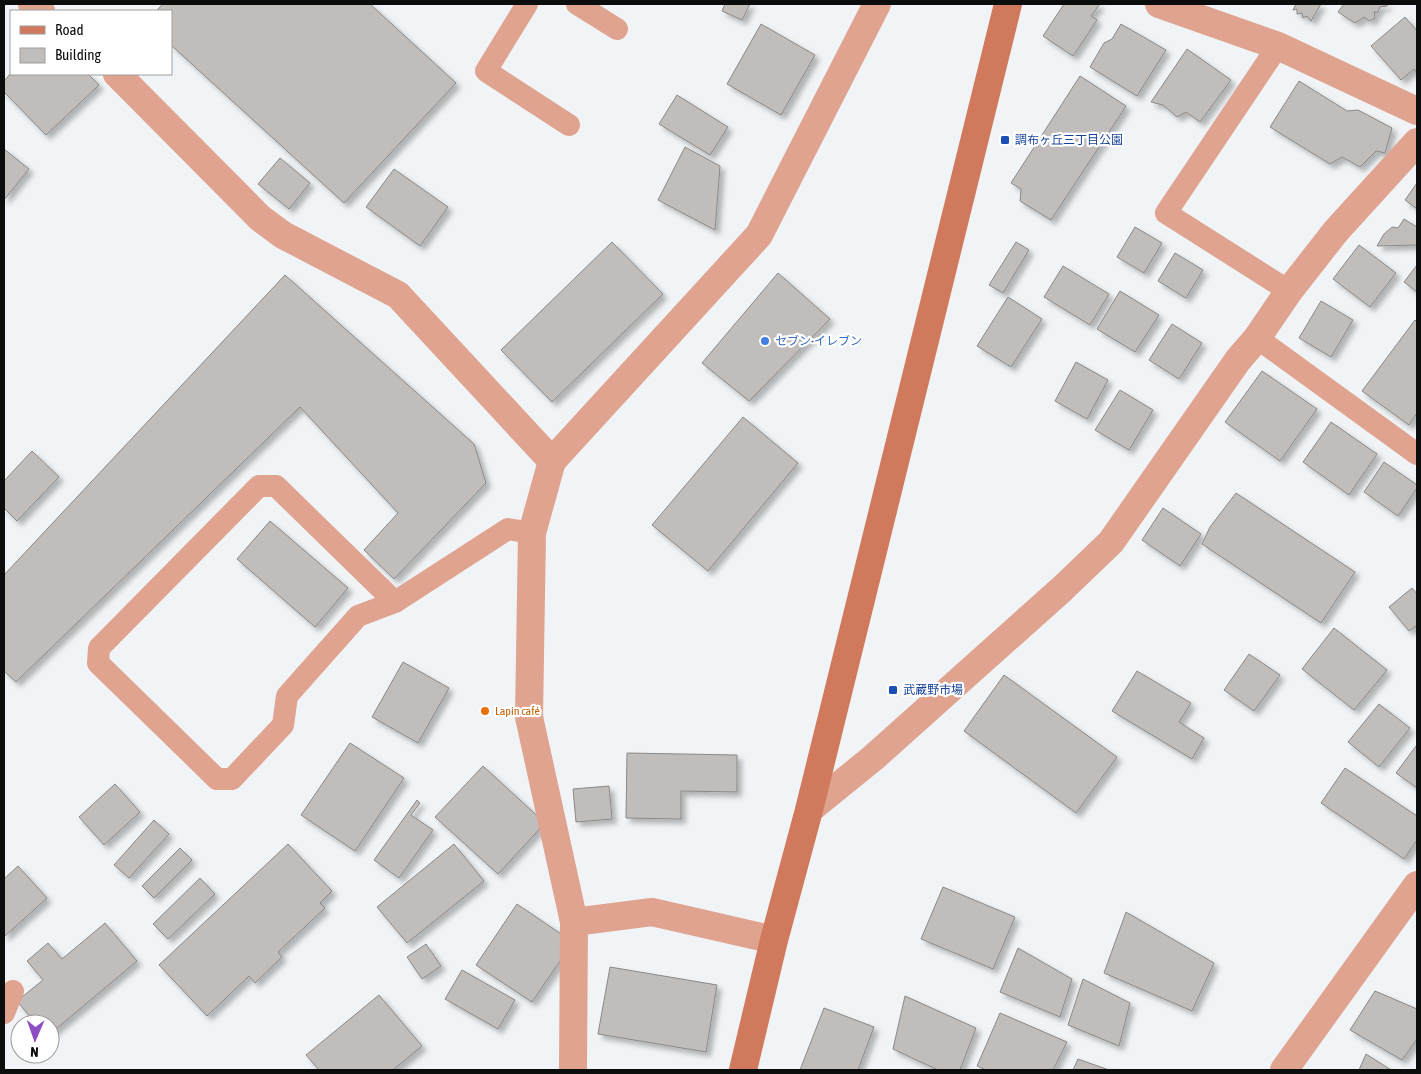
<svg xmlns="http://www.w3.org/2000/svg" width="1421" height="1074" font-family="'Asap Condensed','Noto Sans JP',sans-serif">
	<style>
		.building { fill: #c0bdbb; stroke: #8a8886; filter: url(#shadow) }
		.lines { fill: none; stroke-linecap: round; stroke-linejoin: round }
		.lane { stroke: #dfa38f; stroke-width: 22 }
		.street { stroke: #dfa38f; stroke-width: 28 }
		.secondary { stroke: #d0795c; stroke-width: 28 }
		.transit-dot { fill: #1a4fb4; stroke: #fff; stroke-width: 2 }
		.shop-dot { fill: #3f7fe0; stroke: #fff; stroke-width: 2 }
		.food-dot { fill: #e8710a; stroke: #fff; stroke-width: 2 }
		.labels { text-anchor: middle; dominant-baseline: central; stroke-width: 4.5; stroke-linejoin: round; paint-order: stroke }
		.transit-label { font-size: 12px; fill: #164399; stroke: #fff; text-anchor: start }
		.shop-label { font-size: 12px; fill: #366cbe; stroke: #fff; text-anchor: start }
		.food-label { font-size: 12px; fill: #c56008; stroke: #fff; text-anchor: start }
	</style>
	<defs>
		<filter id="shadow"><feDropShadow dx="4.5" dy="4.5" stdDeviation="2.5" flood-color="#0004"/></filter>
	</defs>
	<rect width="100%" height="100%" fill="#f1f4f6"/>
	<!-- building -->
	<g class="building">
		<path d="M163,4H370L456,83L344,203L171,45V11H156Z"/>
		<path d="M725,4H750L742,20L722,11Z"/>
		<path d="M1064,4H1100L1091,16L1097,20L1073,56L1043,36Z"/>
		<path d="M1296,4H1321L1311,21L1307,16L1303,18L1302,13L1297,14V9L1293,10Z"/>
		<path d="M1344,4H1388L1387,6L1380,7L1378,12H1374L1375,18L1369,21L1364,17L1355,23L1338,12Z"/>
		<path d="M1405,17L1417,31V73L1414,69L1401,80L1371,46Z"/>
		<path d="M761,24L815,55L781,115L727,84Z"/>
		<path d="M1121,24L1166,50L1137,96L1090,67L1104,43L1112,39Z"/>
		<path d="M1187,49L1231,80L1200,122L1186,112L1177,117L1163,105L1151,102Z"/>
		<path d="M11,73L88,74L99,85L46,135L4,92V81Z"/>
		<path d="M1080,76L1126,106L1051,220L1020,201L1021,189L1011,183Z"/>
		<path d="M1299,81L1347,111L1358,110L1392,128L1385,153L1376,151L1360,167L1342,157L1330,164L1270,127Z"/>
		<path d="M677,95L728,127L710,155L659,124Z"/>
		<path d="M685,147L720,166L715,230L658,200Z"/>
		<path d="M4,149L29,169L4,200Z"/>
		<path d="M280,158L310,183L289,209L258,184Z"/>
		<path d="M394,169L448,207L420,246L366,207Z"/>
		<path d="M1417,183V209L1405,200Z"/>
		<path d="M1404,219L1417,227V245L1377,246L1384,234L1392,227L1398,228Z"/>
		<path d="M1135,227L1162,243L1144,273L1117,257Z"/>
		<path d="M612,242L663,294L552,402L501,350Z"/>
		<path d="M1016,242L1029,250L1003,293L989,285Z"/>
		<path d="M1359,245L1396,273L1370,307L1333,279Z"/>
		<path d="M1175,253L1203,270L1186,298L1158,281Z"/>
		<path d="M1417,265V292L1404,282Z"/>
		<path d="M1063,266L1109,294L1090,325L1044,297Z"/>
		<path d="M778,273L830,319L749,401L702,363Z"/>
		<path d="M285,275L474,444L486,483L394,579L364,550L398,513L300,407L16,682L4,671V575Z"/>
		<path d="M1120,291L1159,315L1135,352L1097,329Z"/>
		<path d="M1008,297L1042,319L1011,367L977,346Z"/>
		<path d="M1321,301L1353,320L1331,357L1299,338Z"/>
		<path d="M1415,320L1417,322V413L1409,425L1362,391Z"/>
		<path d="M1172,324L1202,343L1179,379L1149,360Z"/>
		<path d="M1076,362L1108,380L1087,419L1055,401Z"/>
		<path d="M1262,371L1317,409L1280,461L1225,422Z"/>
		<path d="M1120,390L1153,410L1129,450L1095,430Z"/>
		<path d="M743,417L798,463L708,571L652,525Z"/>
		<path d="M1331,422L1377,454L1349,495L1303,462Z"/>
		<path d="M32,451L59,477L17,521L4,508V481Z"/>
		<path d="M1384,462L1417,485V488L1398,516L1364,492Z"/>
		<path d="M1236,493L1355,572L1321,623L1202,544L1210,527Z"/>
		<path d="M1163,508L1201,534L1180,566L1142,540Z"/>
		<path d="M270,521L348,588L315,627L237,559Z"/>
		<path d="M1412,588L1417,594V625L1409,631L1389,607Z"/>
		<path d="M1334,628L1387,670L1354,710L1302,669Z"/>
		<path d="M1249,654L1280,675L1254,711L1224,690Z"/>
		<path d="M403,662L449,688L418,743L372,717Z"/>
		<path d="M1137,671L1191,703L1179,722L1204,738L1192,759L1112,711Z"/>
		<path d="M1004,675L1117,757L1076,813L964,731Z"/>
		<path d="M1379,704L1410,728L1379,767L1348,742Z"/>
		<path d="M350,743L404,778L355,851L301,815Z"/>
		<path d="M1416,746H1417V788L1396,773Z"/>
		<path d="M627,753L737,755V792L681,791V819L626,818Z"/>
		<path d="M483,766L545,823L498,874L435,817Z"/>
		<path d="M1345,768L1417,816V840L1404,859L1321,803Z"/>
		<path d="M115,784L140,812L104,845L79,817Z"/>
		<path d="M609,786L612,819L576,822L573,789Z"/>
		<path d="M417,800L420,803L411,815L433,830L399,878L374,860Z"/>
		<path d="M154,820L169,834L129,878L114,865Z"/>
		<path d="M288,844L332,891L320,903L325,908L278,952L282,957L255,983L249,976L207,1016L159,965Z"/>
		<path d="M454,844L484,881L407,943L377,907Z"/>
		<path d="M180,848L192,860L154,898L142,886Z"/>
		<path d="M18,866L47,898L4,937V879Z"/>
		<path d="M200,878L215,894L168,939L153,924Z"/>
		<path d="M943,887L1015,917L993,969L921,939Z"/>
		<path d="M517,904L573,942L532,1002L476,965Z"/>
		<path d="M1126,912L1214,963L1192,1011L1104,973Z"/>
		<path d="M105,923L137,961L50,1034V1024H36L17,1001L43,980L27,961L48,943L62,959Z"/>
		<path d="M426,944L441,966L422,979L407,957Z"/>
		<path d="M1018,948L1072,979L1060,1017L1000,992Z"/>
		<path d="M610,967L717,985L706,1052L598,1034Z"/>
		<path d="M462,970L515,1000L498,1029L445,999Z"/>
		<path d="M1083,979L1130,1003L1119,1046L1068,1025Z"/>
		<path d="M1375,991L1417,1009V1039L1402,1060L1350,1030Z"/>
		<path d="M379,995L422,1046L393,1070H319L306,1055Z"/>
		<path d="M905,996L976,1028L960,1070H938L893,1049Z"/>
		<path d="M824,1008L874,1027L858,1070H800Z"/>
		<path d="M1000,1013L1067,1042L1053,1070H986L977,1066Z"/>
		<path d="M1366,1054L1391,1070H1359Z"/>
		<path d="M1078,1059L1109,1070H1073Z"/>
	</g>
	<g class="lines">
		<!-- lane -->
		<g class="lane">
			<path d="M527,4L486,71L569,125"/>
			<path d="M577,4L617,29"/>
			<path d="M1278,46L1166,213L1289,291"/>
			<path d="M1257,338L1417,454"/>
			<path d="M395,602L276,486H259L99,648L98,663L217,779H232L283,725L287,696L358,616L395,602L508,529L532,533"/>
			<path d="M4,1013L13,991"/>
		</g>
		<!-- street -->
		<g class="street">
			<path d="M32,4L41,11"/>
			<path d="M1159,4L1278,46L1417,111"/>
			<path d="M117,74L260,218L283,235L398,295L552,461L532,533L529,717L574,922L573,1070"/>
			<path d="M552,461L759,235L877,4"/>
			<path d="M809,810L873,758L1062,589L1111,542L1238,360L1257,338L1289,291L1336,231L1417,142"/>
			<path d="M574,922L652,912L774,940"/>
			<path d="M1284,1070L1417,885"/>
		</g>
		<!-- secondary -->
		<path class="secondary" d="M743,1070L774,940L809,810L1008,4"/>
	</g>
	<!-- markers -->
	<g class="transit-dot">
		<rect x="1000" y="135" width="10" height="10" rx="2.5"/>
		<rect x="888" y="685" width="10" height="10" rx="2.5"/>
	</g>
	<circle class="shop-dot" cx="765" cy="341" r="5"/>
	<circle class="food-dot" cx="485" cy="711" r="5"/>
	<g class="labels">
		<!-- transit labels -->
		<g class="transit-label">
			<text x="1015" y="140">調布ヶ丘三丁目公園</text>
			<text x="903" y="690">武蔵野市場</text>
		</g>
		<!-- shop labels -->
		<g class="shop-label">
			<text x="775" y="341">セブン-イレブン</text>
		</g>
		<!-- food labels -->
		<g class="food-label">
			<text x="495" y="711">Lapin café</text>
		</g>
	</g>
	<!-- border -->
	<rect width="1421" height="1074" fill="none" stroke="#0b0c0c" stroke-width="10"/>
	<!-- legend -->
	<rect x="10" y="10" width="162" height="65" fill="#ffffff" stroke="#9d9e9e"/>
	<rect x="20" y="26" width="25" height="8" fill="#d0795c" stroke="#9d9e9e"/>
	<text x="55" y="35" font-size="15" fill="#0b0c0c">Road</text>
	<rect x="20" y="48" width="25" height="15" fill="#c0bdbb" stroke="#9d9e9e"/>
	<text x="55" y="60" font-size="15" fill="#0b0c0c">Building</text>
	<!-- north arrow -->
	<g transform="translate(35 1039) rotate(182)"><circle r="24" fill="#ffffff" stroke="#9d9e9e"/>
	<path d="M0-4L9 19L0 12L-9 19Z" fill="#8d4dc3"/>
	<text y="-8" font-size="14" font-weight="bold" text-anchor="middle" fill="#0b0c0c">N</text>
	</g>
</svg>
